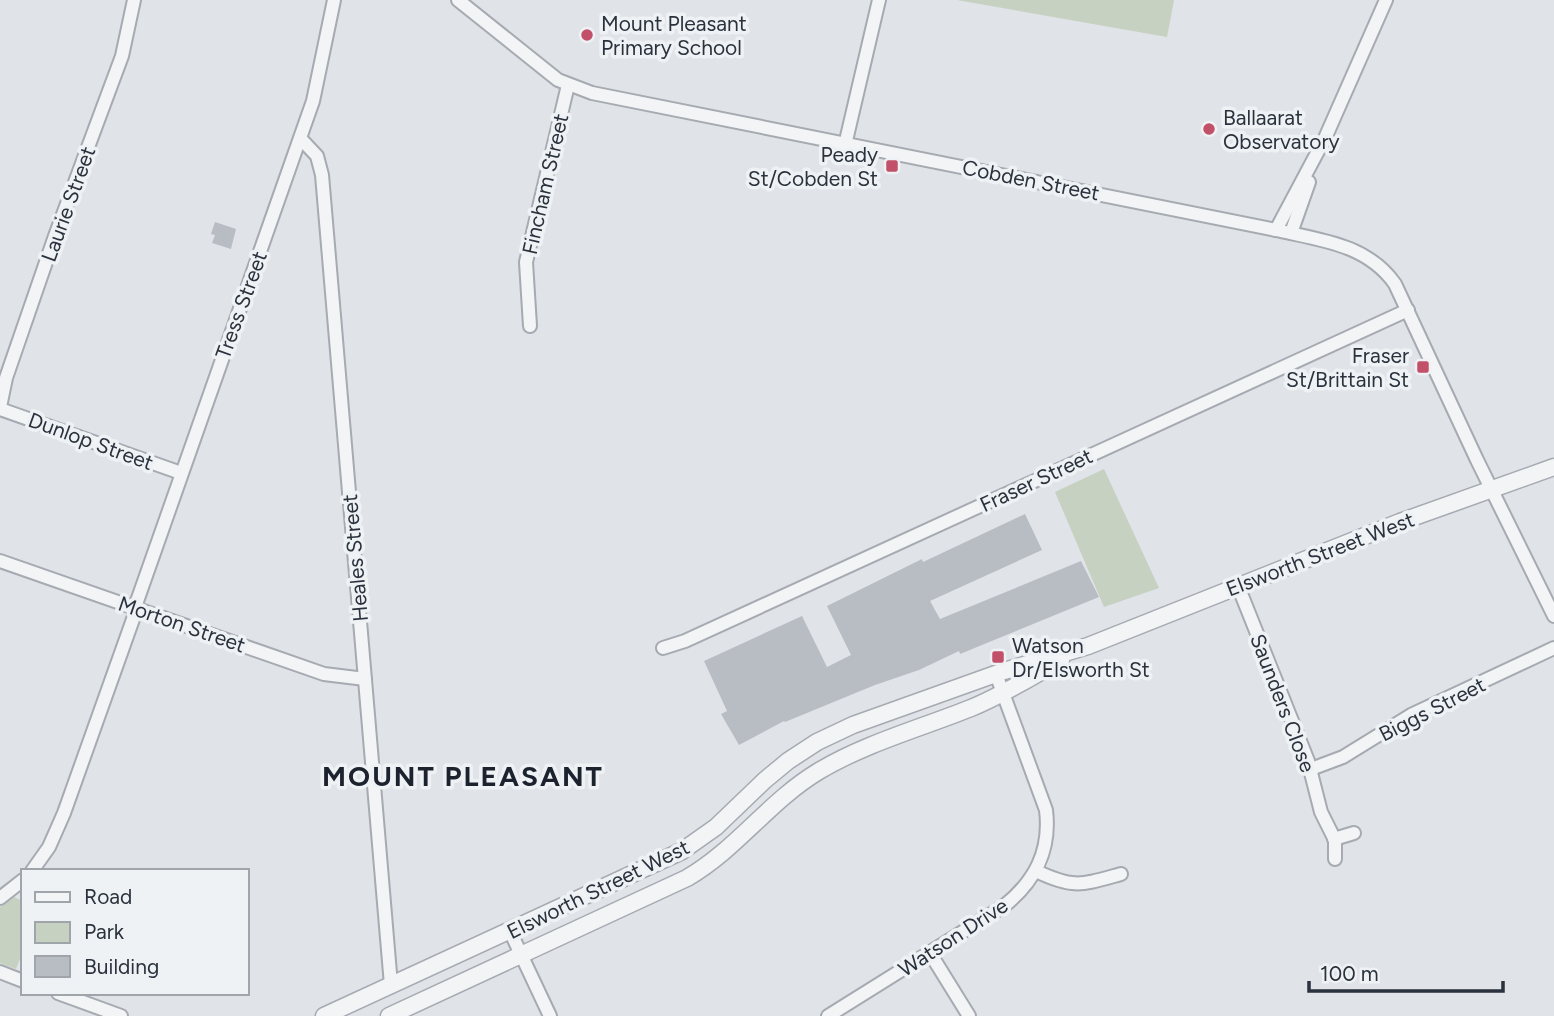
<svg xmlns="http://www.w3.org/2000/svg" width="1554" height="1016" font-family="Figtree,sans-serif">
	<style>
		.green { fill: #c6d1c2 }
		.building { fill: #b8bdc4 }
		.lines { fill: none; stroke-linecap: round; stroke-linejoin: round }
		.minor-casing { stroke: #a6aab1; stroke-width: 16 }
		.tertiary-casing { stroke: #a6aab1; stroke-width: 19 }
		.minor { stroke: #f2f4f6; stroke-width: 12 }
		.tertiary { stroke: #f2f4f6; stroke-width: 16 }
		.poi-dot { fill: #c25068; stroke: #eff2f5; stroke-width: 2.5 }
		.labels { text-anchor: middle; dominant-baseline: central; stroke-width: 7; stroke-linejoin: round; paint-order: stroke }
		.poi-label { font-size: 21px; fill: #2a323d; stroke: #eff2f5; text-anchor: start }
		.street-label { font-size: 21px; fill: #2a323d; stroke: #eff2f5 }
		.district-label { font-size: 28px; font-weight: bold; letter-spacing: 2px; fill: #1c232e; stroke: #eff2f5 }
	</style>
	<rect width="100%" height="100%" fill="#e0e3e8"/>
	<!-- green -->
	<g class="green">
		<path d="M957,0H1174L1167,37Z"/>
		<path d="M1104,469L1159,588L1104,607L1055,492Z"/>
		<path d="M14,897L23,901V951L16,969L0,963V907Z"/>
	</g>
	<!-- building -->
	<g class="building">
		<path d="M215,222L236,229L231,249L212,243L215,235L211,234Z"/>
		<path d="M1025,514L1042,550L930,601L940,619L1081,561L1099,597L960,654L959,651L919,670L875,685L785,722L784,721L739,745L721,714L727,711L704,661L802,616L827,667L851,655L827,606L922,559L923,562Z"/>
	</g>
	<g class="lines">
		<defs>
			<g id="minor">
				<path d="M458,0L558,80L592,93L1276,230C1320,240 1367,244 1395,284L1477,460L1554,616"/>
				<path d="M301,139L317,156L322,175L391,985"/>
				<path d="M845,145L879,0"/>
				<path d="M1276,230L1326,136L1386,0"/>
				<path d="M1291,233L1309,182"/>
				<path d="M530,326L526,262L568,85"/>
				<path d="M0,407L6,378L55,236L122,56L134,0"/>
				<path d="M0,409L181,473"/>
				<path d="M0,561L324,674L365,679"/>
				<path d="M1238,586L1308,761L1321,812L1335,840V859"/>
				<path d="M135,607L313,101L334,0"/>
				<path d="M663,648L685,641L1408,310"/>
				<path d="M1311,769L1343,757L1411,715L1554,648"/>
				<path d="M1334,839L1354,833"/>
				<path d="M32,871L49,847L64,813L137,608"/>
				<path d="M1036,871C1074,889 1081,885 1121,874"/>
				<path d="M0,898L23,880"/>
				<path d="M510,931L550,1016"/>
				<path d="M930,953L969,1016"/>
				<path d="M0,972L23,981"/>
				<path d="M58,993L121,1016"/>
				<path d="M828,1016L1004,906C1035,881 1051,851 1046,810L996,674"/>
			</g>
			<g id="tertiary">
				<path d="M324,1016L682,851L716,827L765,780L788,761L817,742L853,725L1004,671L1088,646L1400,522L1554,467"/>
				<path d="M389,1016L687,878C737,849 769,801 819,771C866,743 921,728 971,708C1003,695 1031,677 1061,660"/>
			</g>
		</defs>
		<!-- minor casing -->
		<use href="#minor" class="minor-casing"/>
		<!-- tertiary casing -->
		<use href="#tertiary" class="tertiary-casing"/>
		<!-- minor -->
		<use href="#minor" class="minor"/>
		<!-- tertiary -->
		<use href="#tertiary" class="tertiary"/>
	</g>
	<!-- markers -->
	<g class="poi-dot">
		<circle cx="587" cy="35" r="7"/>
		<circle cx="1209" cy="129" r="7"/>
		<rect x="885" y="159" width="14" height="14" rx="3.5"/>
		<rect x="1416" y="360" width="14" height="14" rx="3.5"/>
		<rect x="991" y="650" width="14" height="14" rx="3.5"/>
	</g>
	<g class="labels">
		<!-- poi labels -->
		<g class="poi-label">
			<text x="601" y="23">Mount Pleasant<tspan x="601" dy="24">Primary School</tspan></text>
			<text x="1223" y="117">Ballaarat<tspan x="1223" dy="24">Observatory</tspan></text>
			<text x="878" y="154" text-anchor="end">Peady<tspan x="878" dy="24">St/Cobden St</tspan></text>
			<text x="1409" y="355" text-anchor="end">Fraser<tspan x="1409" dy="24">St/Brittain St</tspan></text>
			<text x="1012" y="645">Watson<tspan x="1012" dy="24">Dr/Elsworth St</tspan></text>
		</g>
		<!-- street labels -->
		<g class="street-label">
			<text transform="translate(1031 180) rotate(11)">Cobden Street</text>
			<text transform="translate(545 184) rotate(-77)">Fincham Street</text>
			<text transform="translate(68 204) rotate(-70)">Laurie Street</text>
			<text transform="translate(241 305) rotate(-70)">Tress Street</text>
			<text transform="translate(91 441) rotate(20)">Dunlop Street</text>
			<text transform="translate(1036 480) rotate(-25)">Fraser Street</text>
			<text transform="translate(1320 554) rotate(-21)">Elsworth Street West</text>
			<text transform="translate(355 558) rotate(-95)">Heales Street</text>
			<text transform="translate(182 624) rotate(19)">Morton Street</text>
			<text transform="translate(1283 703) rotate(69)">Saunders Close</text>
			<text transform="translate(1432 709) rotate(-27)">Biggs Street</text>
			<text transform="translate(598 889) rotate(-26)">Elsworth Street West</text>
			<text transform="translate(953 937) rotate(-33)">Watson Drive</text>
		</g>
		<!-- district labels -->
		<g class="district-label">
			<text x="463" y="776">MOUNT PLEASANT</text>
		</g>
	</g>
	<!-- legend -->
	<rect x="21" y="869" width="228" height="126" fill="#eff2f5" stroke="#a0a5ab" stroke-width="2"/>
	<rect x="35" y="892" width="35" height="10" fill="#f2f4f6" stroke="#a0a5ab" stroke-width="2"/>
	<text x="84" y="904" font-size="21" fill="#2a323d">Road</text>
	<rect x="35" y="922" width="35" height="21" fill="#c6d1c2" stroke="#a0a5ab" stroke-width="2"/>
	<text x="84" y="939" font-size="21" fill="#2a323d">Park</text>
	<rect x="35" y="956" width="35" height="21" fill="#b8bdc4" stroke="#a0a5ab" stroke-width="2"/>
	<text x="84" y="974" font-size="21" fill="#2a323d">Building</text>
	<!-- scale -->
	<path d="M1309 981v10h194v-10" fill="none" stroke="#2a323d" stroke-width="3.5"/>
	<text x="1320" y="981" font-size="21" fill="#2a323d" stroke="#eff2f5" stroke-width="5" paint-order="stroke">100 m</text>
</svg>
